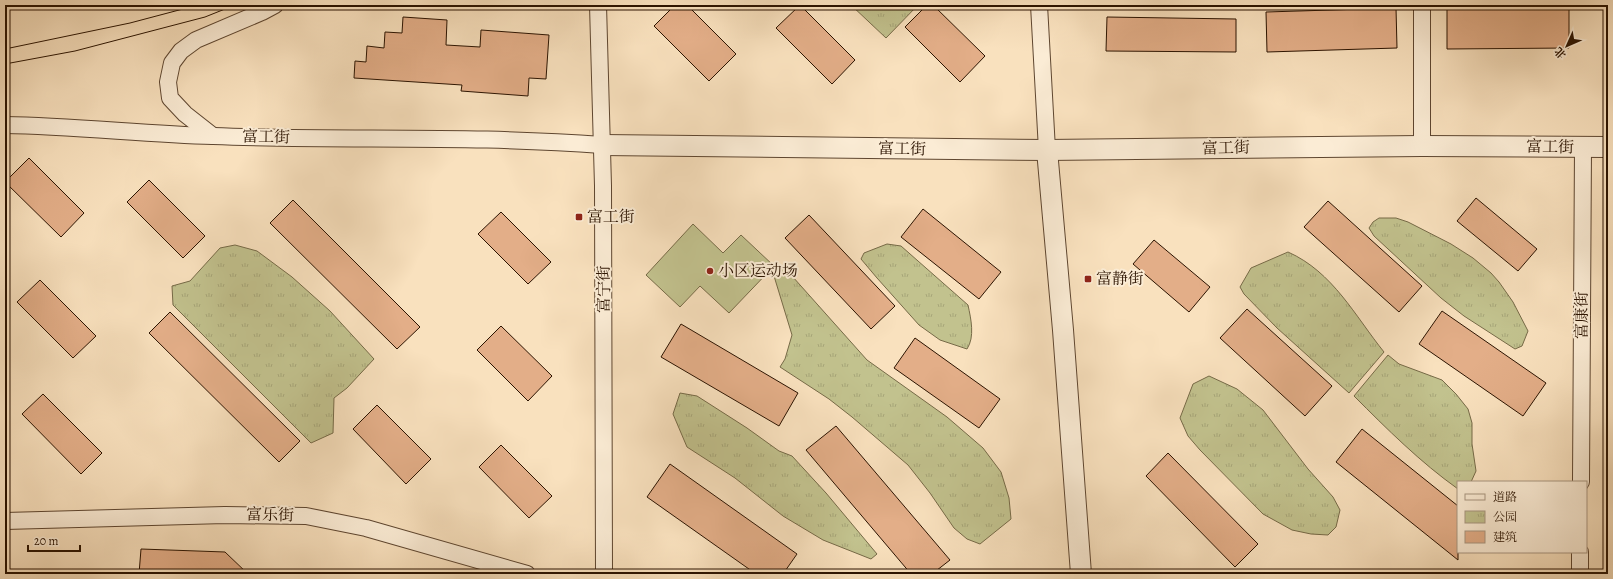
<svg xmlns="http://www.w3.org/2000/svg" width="1613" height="579" font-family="Alegreya,'Noto Serif SC',serif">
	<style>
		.park { fill: url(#park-tufts); stroke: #766a47 }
		.pitch { fill: #c2c28e; stroke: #766a47 }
		.building { fill: #e3ae88; stroke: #2b1300 }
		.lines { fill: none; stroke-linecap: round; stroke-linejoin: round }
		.minor-casing { stroke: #5e4630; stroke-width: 18 }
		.tertiary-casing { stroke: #5e4630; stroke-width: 22 }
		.minor { stroke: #fbecd5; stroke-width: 16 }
		.tertiary { stroke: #fbecd5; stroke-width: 20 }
		.tram { stroke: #2b1300; stroke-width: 1 }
		.poi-dot { fill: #8f2418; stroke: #fbecd5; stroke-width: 1.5 }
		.labels { text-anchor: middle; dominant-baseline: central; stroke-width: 4; stroke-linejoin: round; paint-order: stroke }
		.street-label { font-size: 16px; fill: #2b1300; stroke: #fbecd5 }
		.poi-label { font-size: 16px; fill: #2b1300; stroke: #fbecd5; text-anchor: start }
	</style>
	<defs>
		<pattern id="park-tufts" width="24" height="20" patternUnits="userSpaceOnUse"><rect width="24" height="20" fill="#c2c28e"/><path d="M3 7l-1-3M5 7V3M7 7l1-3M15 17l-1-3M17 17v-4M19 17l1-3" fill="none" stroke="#a7a679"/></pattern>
	</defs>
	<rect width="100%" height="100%" fill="#f9e1be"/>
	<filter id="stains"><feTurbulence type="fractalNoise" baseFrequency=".005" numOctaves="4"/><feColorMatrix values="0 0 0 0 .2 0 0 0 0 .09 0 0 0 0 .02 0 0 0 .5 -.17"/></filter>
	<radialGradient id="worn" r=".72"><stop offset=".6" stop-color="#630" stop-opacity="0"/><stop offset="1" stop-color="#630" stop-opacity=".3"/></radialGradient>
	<!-- park -->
	<g class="park">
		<path d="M851,5H918L886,38Z"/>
		<path d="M1379,218H1396L1408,222L1451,244L1473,258L1491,273L1499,282L1513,302L1528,331L1522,346L1515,349L1464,316L1441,298L1374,236L1369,228L1373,222Z"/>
		<path d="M887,244L901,246L968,305C971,319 975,337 967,349L940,340L919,325L877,278L861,259L864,253Z"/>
		<path d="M235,245L257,251L292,277L330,311L374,359L347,388L334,398L333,433L311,443L173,305L172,286L190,281L220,248Z"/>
		<path d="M1288,252C1333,272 1355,316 1384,352L1349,393L1277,328L1244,294L1240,287L1251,268Z"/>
		<path d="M784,267L867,360L947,417L983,448L1001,472L1009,498L1011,519L980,544L967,539L954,528L930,493L908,465L852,417L829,399L780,367L785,359L792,335L774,276Z"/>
		<path d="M1388,355L1399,364L1442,380L1456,394L1468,409L1472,423V444L1476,471L1471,482H1458V489C1420,462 1387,429 1354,396Z"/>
		<path d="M1209,376L1237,389L1263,410L1308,469L1333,497L1340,510L1336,527L1328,535L1311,534L1292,530L1263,514L1200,450L1188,436L1180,418L1193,384Z"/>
		<path d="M680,393L697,396L747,428L779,451L792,456L826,493L877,554L871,559L823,540L783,516L735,478L687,447L673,414Z"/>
	</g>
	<!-- pitch -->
	<path class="pitch" d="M693,224L723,253L741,235L774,266L729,313L700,286L680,307L646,275Z"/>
	<!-- building -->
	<g class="building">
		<path d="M675,5H687L736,54L709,81L654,26Z"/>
		<path d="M800,5L855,60L832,84L776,28Z"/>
		<path d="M927,5H933L985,56L960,82L905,27Z"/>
		<path d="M1396,8L1397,48L1267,52L1266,12Z"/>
		<path d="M1447,9H1569V48L1447,49Z"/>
		<path d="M403,17L447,20L446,45L480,47L481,30L549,35L546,79L529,78L528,96L461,91L462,85L354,78L355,61L366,62L367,46L384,48L385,32L402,33Z"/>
		<path d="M1107,17L1236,19V52L1106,51Z"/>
		<path d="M29,158L84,213L61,237L5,182Z"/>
		<path d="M149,180L205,236L183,258L127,202Z"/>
		<path d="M1476,198L1537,249L1518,271L1457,221Z"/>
		<path d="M293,200L420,327L397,349L270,223Z"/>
		<path d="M1328,201L1422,286L1399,312L1304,227Z"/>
		<path d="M923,209L1001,272L979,299L901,237Z"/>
		<path d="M501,212L551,262L528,284L478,234Z"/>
		<path d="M809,215L895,306L871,329L785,238Z"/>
		<path d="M1154,240L1210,287L1189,312L1133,264Z"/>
		<path d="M40,280L96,336L73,358L17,302Z"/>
		<path d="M1247,309L1332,386L1305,416L1220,338Z"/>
		<path d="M1442,311L1546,383L1523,416L1419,344Z"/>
		<path d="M170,312L300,441L279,462L149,333Z"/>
		<path d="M681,324L798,393L779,426L661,357Z"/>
		<path d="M501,326L552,376L528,401L477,350Z"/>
		<path d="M915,338L1000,399L979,428L894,368Z"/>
		<path d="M43,394L102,453L81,474L22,414Z"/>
		<path d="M377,405L431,459L406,484L353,429Z"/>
		<path d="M836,426L950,560L932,574H911L806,450Z"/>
		<path d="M1362,429L1458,506V560L1336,462Z"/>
		<path d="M501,445L552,496L529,518L479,467Z"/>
		<path d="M1168,453L1258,544L1235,567L1146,476Z"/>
		<path d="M670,464L797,554L783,574H756L647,497Z"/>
		<path d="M141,549L225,552L248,574H139Z"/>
	</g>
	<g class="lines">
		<defs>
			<g id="minor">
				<path d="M598,5L603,186L604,574"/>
				<path d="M1039,5L1047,150"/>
				<path d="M1422,5V146"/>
				<path d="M5,125C74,126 144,134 213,136C343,141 473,135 602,145"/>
				<path d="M213,136L185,114L170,98L168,82L172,63L181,51L196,40L262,12L275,5"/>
				<path d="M1581,482L1583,148"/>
				<path d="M5,521L225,515L306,516L366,528L527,574"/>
				<path d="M1580,574V552"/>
			</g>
			<g id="tertiary">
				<path d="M602,145L1047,150L1422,146L1608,147"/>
				<path d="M1047,150L1063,330L1081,574"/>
			</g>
		</defs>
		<!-- minor casing -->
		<use href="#minor" class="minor-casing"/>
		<!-- tertiary casing -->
		<use href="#tertiary" class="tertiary-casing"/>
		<!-- minor -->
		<use href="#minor" class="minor"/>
		<!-- tertiary -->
		<use href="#tertiary" class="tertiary"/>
		<!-- tram -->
		<g class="tram">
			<path d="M5,49L130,23L198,5"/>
			<path d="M5,64L75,51L205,17L235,5"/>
		</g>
	</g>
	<!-- markers -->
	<g class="poi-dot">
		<rect x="575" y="213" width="8" height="8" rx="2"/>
		<circle cx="710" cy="271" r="4"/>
		<rect x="1084" y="275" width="8" height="8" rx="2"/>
	</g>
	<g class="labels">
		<!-- street labels -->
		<g class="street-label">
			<text transform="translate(266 137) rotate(1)">富工街</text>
			<text transform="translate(1550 147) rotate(1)">富工街</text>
			<text transform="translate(1226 148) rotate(-1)">富工街</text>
			<text transform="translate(902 149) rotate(1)">富工街</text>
			<text transform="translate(604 289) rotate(-90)">富宁街</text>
			<text transform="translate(1582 315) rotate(-90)">富康街</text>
			<text transform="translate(270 515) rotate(1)">富乐街</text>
		</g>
		<!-- poi labels -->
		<g class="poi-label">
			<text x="587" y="217">富工街</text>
			<text x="718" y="271">小区运动场</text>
			<text x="1096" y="279">富静街</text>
		</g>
	</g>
	<!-- margin -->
	<rect width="1613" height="579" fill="none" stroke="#f9e1be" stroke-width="20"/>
	<rect x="6" y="6" width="1601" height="567" fill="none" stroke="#2b1300" stroke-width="2"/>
	<rect x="10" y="10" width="1593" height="559" fill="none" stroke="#2b1300"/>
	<!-- legend -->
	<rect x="1457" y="481" width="130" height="72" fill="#fbecd5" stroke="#a89580"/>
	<rect x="1465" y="494" width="20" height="6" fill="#fbecd5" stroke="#a89580"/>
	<text x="1493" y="501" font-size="12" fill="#2b1300">道路</text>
	<rect x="1465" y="511" width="20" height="12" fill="url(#park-tufts)" stroke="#a89580"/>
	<text x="1493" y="521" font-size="12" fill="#2b1300">公园</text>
	<rect x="1465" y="531" width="20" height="12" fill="#e3ae88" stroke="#a89580"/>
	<text x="1493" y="541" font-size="12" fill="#2b1300">建筑</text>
	<!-- north arrow -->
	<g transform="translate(1567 46) rotate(225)" stroke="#fbecd5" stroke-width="3" paint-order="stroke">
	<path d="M0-3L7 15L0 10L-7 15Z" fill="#2b1300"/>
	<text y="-6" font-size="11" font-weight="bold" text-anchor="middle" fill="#2b1300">北</text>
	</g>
	<!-- scale -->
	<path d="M28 545v6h52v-6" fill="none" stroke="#2b1300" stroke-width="2"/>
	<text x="34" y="545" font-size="12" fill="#2b1300" stroke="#fbecd5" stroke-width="3" paint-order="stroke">20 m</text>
	<rect width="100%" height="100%" filter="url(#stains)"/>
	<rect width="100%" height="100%" fill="url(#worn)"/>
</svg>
